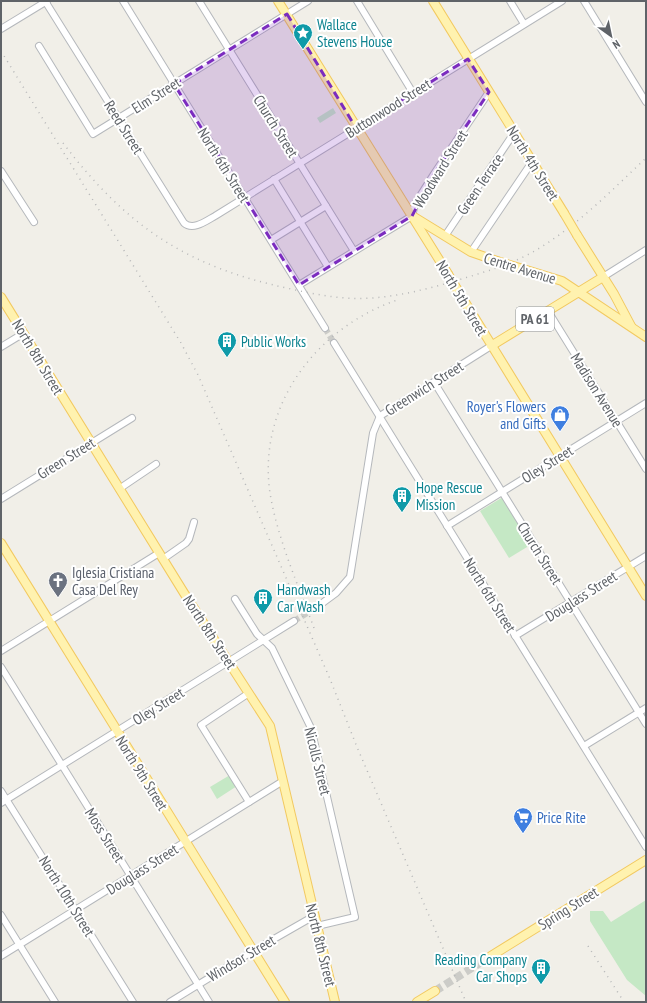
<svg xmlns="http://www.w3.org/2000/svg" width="647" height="1003" font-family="'PT Sans Narrow',sans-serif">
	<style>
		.green { fill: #c5e8c5 }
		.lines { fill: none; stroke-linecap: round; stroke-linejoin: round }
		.minor-tunnel { stroke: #ccccc8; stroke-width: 6; stroke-dasharray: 6 3; stroke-linecap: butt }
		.major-tunnel { stroke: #ccccc8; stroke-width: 8; stroke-dasharray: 8 4; stroke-linecap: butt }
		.minor-casing { stroke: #b5b8bc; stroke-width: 8 }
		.major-casing { stroke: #f2c960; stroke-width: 10 }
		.minor { stroke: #fff; stroke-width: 6 }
		.major { stroke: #fff2af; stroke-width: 8 }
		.rail { stroke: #b6b7b8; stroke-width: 1.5; stroke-dasharray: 1 5; stroke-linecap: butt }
		.major-bridge-casing { stroke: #f2c960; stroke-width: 10; stroke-linecap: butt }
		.major-bridge { stroke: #fff2af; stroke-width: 8 }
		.marked { fill: #7b2cbf; fill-opacity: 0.2; stroke: #7b2cbf; stroke-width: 3; stroke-dasharray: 8 5; stroke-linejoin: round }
		.labels { text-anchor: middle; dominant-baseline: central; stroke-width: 4; stroke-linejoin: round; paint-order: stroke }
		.shield { fill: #fff; stroke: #8f9295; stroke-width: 1 }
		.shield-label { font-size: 14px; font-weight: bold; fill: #5f6368 }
		.culture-label { font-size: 15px; fill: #0d838f; stroke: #fff; text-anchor: start }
		.street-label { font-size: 15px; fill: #5f6368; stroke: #fff }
		.shop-label { font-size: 15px; fill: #366cbe; stroke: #fff; text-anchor: end }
		.worship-label { font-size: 15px; fill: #5b616d; stroke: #fff; text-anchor: start }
	</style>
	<rect width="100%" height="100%" fill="#f1efe8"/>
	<!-- green -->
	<g class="green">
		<path d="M333,108L336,113L320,123L317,118Z"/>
		<path d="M503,497L532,544L509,558L480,511Z"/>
		<path d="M230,775L237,786L217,799L210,787Z"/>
		<path d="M646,900V996L627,980L590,921V911H603L611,922Z"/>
	</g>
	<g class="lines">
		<!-- minor-tunnel -->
		<g class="minor-tunnel">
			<path d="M325,328L334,343"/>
			<path d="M294,621L317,607"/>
		</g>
		<!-- major-tunnel -->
		<path class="major-tunnel" d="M435,991L491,956"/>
		<defs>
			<g id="minor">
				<path d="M45,1L184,223C193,231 206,221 215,216L562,1"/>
				<path d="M123,1L325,328"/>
				<path d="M199,1L354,251"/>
				<path d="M357,1L413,93"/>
				<path d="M510,1L524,24"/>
				<path d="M584,1L646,102"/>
				<path d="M1,29L47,1"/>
				<path d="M39,46L93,134L308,1"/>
				<path d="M1,171L34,222"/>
				<path d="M274,179L328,267"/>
				<path d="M445,236L514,133"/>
				<path d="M271,240L326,206"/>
				<path d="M471,252L532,162"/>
				<path d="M603,277L646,250"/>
				<path d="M299,285L412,216L415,204L434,174L489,92"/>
				<path d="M548,311L646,469"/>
				<path d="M334,343L646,847"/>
				<path d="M1,347L24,333"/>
				<path d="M434,382L646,724"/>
				<path d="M119,489L156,464"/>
				<path d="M1,499L132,418"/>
				<path d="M447,526L646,403"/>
				<path d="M163,559L186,543L189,539L194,522"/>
				<path d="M235,599L257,634L272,648L311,728L355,917L317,926"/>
				<path d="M317,607L336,593L350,577L373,433L380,416L491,346"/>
				<path d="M515,636L646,556"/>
				<path d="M1,651L159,553"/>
				<path d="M1,667L209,1002"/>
				<path d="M249,693L201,725L249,802"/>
				<path d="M584,746L646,708"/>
				<path d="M1,791L133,1002"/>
				<path d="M1,803L294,621"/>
				<path d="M1,915L55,1002"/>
				<path d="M1,956L283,781"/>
				<path d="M170,1002L253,951L314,916"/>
			</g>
			<g id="major">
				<path d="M278,1L448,274"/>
				<path d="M433,1L564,213"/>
				<path d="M414,217L471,252L497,261"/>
				<path d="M577,235L614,294L631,326"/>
				<path d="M523,269L562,281L646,337"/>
				<path d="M457,289L646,596"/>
				<path d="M1,297L184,593L270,726L335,1002"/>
				<path d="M491,346L603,277"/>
				<path d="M1,543L285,1002"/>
				<path d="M491,956L646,860"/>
				<path d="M417,1002L435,991"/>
			</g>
		</defs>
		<!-- minor casing -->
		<use href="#minor" class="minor-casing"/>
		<!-- major casing -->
		<use href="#major" class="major-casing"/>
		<!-- minor -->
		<use href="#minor" class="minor"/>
		<!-- major -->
		<use href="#major" class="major"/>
		<!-- rail -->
		<g class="rail">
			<path d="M1,51L181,343L198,375L330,679L357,747L466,1002"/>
			<path d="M63,143C127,227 187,267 291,289C318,295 344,300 372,298C400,296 427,289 455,281C481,273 507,266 531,253C574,229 610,192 646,158"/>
			<path d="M314,628C298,585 277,537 270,493C257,404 318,326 400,299"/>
			<path d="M588,946L624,1002"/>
		</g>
		<defs>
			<g id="major-bridge">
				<path d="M564,213L577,235"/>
				<path d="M497,261L523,269"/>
				<path d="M448,274L457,289"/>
			</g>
		</defs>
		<!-- major-bridge casing -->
		<use href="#major-bridge" class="major-bridge-casing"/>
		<!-- major-bridge -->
		<use href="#major-bridge" class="major-bridge"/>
	</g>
	<!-- marked area -->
	<path class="marked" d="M287,14L356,128L468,59L489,92L434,174L412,216L299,285L174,84Z"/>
	<!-- icons -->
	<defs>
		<symbol id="sight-pin" viewBox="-11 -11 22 30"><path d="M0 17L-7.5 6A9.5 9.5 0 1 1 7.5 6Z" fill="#0f9aa8" stroke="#fff"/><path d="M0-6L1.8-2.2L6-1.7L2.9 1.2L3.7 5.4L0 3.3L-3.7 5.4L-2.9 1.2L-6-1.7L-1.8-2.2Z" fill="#fff"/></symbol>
		<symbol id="building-pin" viewBox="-11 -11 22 30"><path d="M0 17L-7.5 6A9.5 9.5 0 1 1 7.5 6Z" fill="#0f9aa8" stroke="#fff"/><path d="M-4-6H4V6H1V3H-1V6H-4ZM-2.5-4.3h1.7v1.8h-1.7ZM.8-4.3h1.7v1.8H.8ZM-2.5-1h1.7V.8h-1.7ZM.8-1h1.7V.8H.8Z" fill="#fff"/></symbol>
		<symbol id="shop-pin" viewBox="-11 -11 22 30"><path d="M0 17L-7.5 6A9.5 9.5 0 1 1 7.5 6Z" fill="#3f7fe0" stroke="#fff"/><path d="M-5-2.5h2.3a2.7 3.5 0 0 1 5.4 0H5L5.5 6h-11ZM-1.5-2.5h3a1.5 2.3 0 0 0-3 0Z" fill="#fff"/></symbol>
		<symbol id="church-pin" viewBox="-11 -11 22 30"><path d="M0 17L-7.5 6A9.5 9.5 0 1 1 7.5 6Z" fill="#6b7280" stroke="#fff"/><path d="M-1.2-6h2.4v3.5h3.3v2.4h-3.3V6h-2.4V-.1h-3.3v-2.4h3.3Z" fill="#fff"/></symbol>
		<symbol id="supermarket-pin" viewBox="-11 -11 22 30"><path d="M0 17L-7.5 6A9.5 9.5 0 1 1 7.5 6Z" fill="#3f7fe0" stroke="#fff"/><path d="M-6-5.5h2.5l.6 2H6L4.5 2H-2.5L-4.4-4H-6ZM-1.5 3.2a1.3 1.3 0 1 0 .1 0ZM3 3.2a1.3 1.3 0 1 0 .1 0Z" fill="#fff"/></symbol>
	</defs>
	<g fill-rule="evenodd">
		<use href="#sight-pin" x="292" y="22" width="22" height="30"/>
		<use href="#building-pin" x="216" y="330" width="22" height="30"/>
		<use href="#shop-pin" x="549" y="404" width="22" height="30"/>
		<use href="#building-pin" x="391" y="485" width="22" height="30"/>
		<use href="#church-pin" x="47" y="570" width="22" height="30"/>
		<use href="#building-pin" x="252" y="587" width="22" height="30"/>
		<use href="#supermarket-pin" x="512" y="806" width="22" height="30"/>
		<use href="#building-pin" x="530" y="957" width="22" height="30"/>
	</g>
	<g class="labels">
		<!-- shield labels -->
		<rect class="shield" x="516" y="307" width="38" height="24" rx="3"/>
		<g class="shield-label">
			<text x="535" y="319">PA 61</text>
		</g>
		<!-- culture labels -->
		<g class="culture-label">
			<text x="317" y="24">Wallace<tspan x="317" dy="17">Stevens House</tspan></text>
			<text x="241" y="341">Public Works</text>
			<text x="416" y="487">Hope Rescue<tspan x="416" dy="17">Mission</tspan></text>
			<text x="277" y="589">Handwash<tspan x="277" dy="17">Car Wash</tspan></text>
			<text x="527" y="959" text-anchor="end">Reading Company<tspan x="527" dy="17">Car Shops</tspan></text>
		</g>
		<!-- street labels -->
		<g class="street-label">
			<text transform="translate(156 95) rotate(-32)">Elm Street</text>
			<text transform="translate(388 108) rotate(-32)">Buttonwood Street</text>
			<text transform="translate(276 126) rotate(58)">Church Street</text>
			<text transform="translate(124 127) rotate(58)">Reed Street</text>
			<text transform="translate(533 163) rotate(58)">North 4th Street</text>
			<text transform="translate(224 165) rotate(58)">North 6th Street</text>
			<text transform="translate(440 169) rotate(-58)">Woodward Street</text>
			<text transform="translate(480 184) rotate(-56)">Green Terrace</text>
			<text transform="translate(520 268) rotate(17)">Centre Avenue</text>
			<text transform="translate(462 298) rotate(59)">North 5th Street</text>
			<text transform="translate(38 357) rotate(59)">North 8th Street</text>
			<text transform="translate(424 388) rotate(-32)">Greenwich Street</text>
			<text transform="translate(597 390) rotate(58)">Madison Avenue</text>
			<text transform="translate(66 458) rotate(-32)">Green Street</text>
			<text transform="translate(547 464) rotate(-32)">Oley Street</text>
			<text transform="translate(540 553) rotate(58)">Church Street</text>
			<text transform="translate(490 595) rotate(58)">North 6th Street</text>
			<text transform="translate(581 596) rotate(-32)">Douglass Street</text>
			<text transform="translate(210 632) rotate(57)">North 8th Street</text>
			<text transform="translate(158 706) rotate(-32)">Oley Street</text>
			<text transform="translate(318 761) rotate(76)">Nicolls Street</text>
			<text transform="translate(142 773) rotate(58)">North 9th Street</text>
			<text transform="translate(105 835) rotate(58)">Moss Street</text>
			<text transform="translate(142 869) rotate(-32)">Douglass Street</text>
			<text transform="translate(67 896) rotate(58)">North 10th Street</text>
			<text transform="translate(568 908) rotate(-32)">Spring Street</text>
			<text transform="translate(321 945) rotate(76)">North 8th Street</text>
			<text transform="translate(241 958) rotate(-31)">Windsor Street</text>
		</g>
		<!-- shop labels -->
		<g class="shop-label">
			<text x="546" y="406">Royer's Flowers<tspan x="546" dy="17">and Gifts</tspan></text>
			<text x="537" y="817" text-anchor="start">Price Rite</text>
		</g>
		<!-- worship labels -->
		<g class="worship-label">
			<text x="72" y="572">Iglesia Cristiana<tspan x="72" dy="17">Casa Del Rey</tspan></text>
		</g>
	</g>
	<!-- border -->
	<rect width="647" height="1003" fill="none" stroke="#5f6368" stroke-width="4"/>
	<!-- north arrow -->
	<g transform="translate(611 36) rotate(147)" stroke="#ffffff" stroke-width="3" paint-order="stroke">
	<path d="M0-3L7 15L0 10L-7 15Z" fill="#5f6368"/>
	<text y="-6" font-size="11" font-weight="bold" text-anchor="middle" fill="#5f6368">N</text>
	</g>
</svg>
